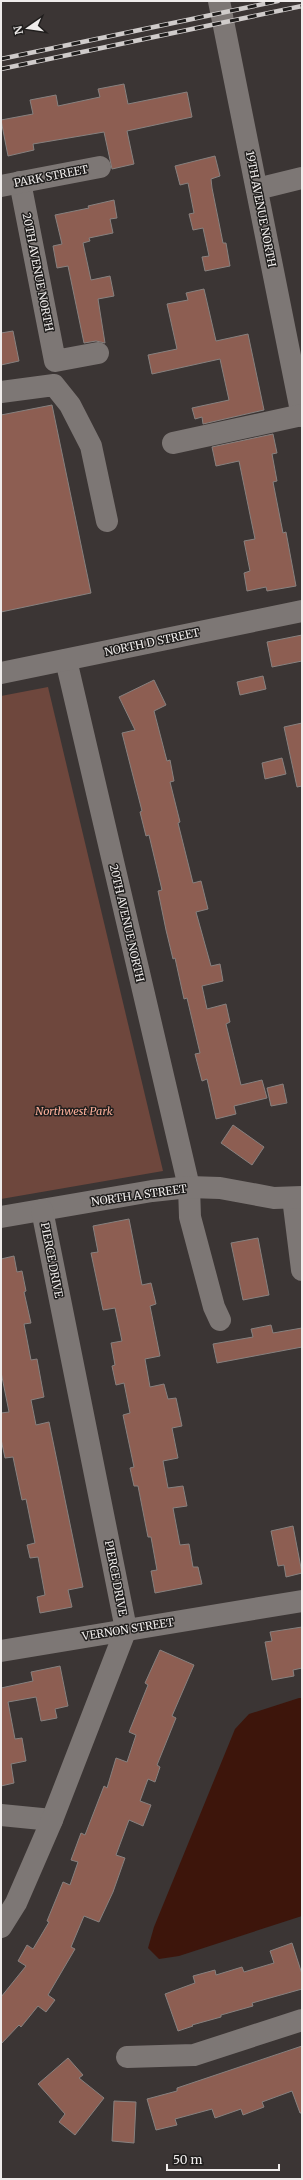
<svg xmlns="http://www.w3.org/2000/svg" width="303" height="2180" font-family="Merriweather,serif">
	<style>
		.green { fill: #6e473d }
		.water { fill: #3d150b }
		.building { fill: #8d5e52; stroke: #87817f }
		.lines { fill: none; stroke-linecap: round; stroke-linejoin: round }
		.minor { stroke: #7d7775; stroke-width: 22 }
		.rail-casing { stroke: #cfcbca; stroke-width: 4.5 }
		.rail { stroke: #201e1d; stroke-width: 3; stroke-dasharray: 9; stroke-linecap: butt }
		.labels { text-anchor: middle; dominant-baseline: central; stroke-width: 3; stroke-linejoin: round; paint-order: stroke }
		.street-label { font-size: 11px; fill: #efeceb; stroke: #201e1d }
		.park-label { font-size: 11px; font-style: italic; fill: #fcb09b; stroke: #201e1d }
	</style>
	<rect width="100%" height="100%" fill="#3b3534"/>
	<!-- green -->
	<path class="green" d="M48,687L163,1171L1,1199V696Z"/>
	<!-- water -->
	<path class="water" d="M299,1698H302V1916L179,1956L159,1959L148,1948L154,1927L235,1729L249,1714Z"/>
	<!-- building -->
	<g class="building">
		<path d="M124,84L128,104L187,92L192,117L127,131L134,164L112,169L104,132L33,144L34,150L8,156L1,120L33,114L30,100L56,95L58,106L100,97L98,89Z"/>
		<path d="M215,156L220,176L211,179L212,188L223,243H226L230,266L205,271L202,257L209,256L203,228L193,230L189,214L194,213L188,183L180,185L175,166Z"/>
		<path d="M114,200L117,218L110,219L113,233L89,238L90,241L83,243L91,280L110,276L114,296L98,299L105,343L96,341L84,343L68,266L57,268L53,246L62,244L55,215L89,208L88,206Z"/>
		<path d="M204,289L216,341L248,334L264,410L203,424L202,417L195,419L192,408L229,400L220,359L152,374L148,355L177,349L167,304L188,300L186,293Z"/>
		<path d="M13,331L19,361L1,365V333Z"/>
		<path d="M52,405L91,593L1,612V415Z"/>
		<path d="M273,434L277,453L272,454L277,481L273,482L283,533L286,532L296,586L267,591L266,587L247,591L244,573L250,571L244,541L255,539L239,461L216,466L212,447Z"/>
		<path d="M302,635V661L272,667L267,642Z"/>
		<path d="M263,676L266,689L240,695L237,682Z"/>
		<path d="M154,680L166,705L154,711L167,761L170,760L174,781L170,782L180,822L178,823L193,883L201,881L208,909L196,912L211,966L220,964L223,981L202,986L207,1009L226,1004L230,1022L226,1024L241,1085L262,1080L267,1098L234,1106L236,1114L216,1119L207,1079L202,1081L195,1054L200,1053L187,998L184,999L175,958L173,959L166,930L158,891L162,890L149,835L146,836L140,812L142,811L122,733L135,730L119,697Z"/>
		<path d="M302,723V786L297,787L284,727Z"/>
		<path d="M282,758L286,774L265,779L262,763Z"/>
		<path d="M283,1084L287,1103L271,1106L267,1088Z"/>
		<path d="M233,1125L264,1147L252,1165L221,1143Z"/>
		<path d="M129,1219L142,1285L151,1283L156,1304L150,1306L160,1356L145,1359L150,1387L164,1384L168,1399L176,1398L182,1426L172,1428L178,1458L163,1461L168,1488L183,1486L187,1506L173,1508L180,1545L189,1544L193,1567H198L202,1584L155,1593L151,1571L157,1570L151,1537H148L138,1486H134L130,1468L134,1467L123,1415L130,1413L124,1383L116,1385L112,1366L115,1365L111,1343L122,1341L115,1308L103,1310L91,1253L98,1252L93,1226Z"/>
		<path d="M258,1238L269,1295L243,1300L231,1243Z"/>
		<path d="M14,1256L17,1272L22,1271L26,1291L24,1292L31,1323L24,1324L31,1360L37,1359L44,1397L31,1400L36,1425L49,1422L83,1587L68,1590L72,1607L40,1613L37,1597L45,1595L38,1557L30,1558L27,1545L35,1543L26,1499L22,1500L13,1457L5,1458L1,1439V1413L9,1412L1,1372V1259Z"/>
		<path d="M271,1325L273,1333L302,1328V1347L217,1363L213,1344L253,1337L251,1329Z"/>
		<path d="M293,1526L302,1573L286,1577L284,1565L278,1566L271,1531Z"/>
		<path d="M302,1627V1668L293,1670L294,1676L272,1680L265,1642L272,1641L270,1632Z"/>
		<path d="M160,1650L194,1665L172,1716L176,1718L157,1765L160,1767L155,1782L148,1779L140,1801L151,1805L143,1826L129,1820L116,1855L125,1858L113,1892L99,1922L84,1916L71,1947L75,1949L48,1995L55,2000L46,2012L38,2006L21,2027L19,2025L1,2044V1997L26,1966L18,1961L27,1945L33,1949L49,1922L47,1921L63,1882L70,1885L78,1862L71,1860L81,1833L85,1835L104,1786L107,1788L116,1758L127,1762L136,1735L129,1732L148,1685L145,1683Z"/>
		<path d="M60,1666L68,1706L55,1709L57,1718L41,1721L36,1697L8,1702L15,1739L22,1738L26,1761L11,1764L14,1783L1,1786V1688L33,1681L31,1672Z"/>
		<path d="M292,1943L302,1974V1989L252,2003L253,2006L221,2015V2017L192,2025L193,2026L178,2031L165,1994L195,1983L193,1976L215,1970L216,1975L242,1967L244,1972L274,1963L270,1951Z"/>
		<path d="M302,2046V2113H300L292,2091L262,2102L264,2107L243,2115L241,2109L215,2118L212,2109L175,2119L177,2125L156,2130L147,2099L177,2091V2088Z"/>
		<path d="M68,2058L83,2075L79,2078L104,2098L75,2135L59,2122L65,2114L38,2084Z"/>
		<path d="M114,2101L136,2102L134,2143L112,2141Z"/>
	</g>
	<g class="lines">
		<!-- minor -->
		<g class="minor">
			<path d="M219,1L302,416"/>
			<path d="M20,182L55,361L98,353"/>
			<path d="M1,186L100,167"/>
			<path d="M257,189L302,178"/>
			<path d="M1,392L54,385L70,405L91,446L107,521"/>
			<path d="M173,443L302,415"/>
			<path d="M66,660L189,1187L190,1217L214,1307L220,1320"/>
			<path d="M1,673L302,611"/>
			<path d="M293,1198L302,1270"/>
			<path d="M1,1217L152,1191L189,1187L220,1188L274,1198L302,1197"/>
			<path d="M1,1651L302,1601"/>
			<path d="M1,1815L52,1820"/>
			<path d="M1,1927L16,1903L52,1820L126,1629L42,1210"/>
			<path d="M127,2057L194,2055L302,2020"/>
		</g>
		<defs>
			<g id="rail">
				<path d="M1,59L278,1"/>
				<path d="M1,69L302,6"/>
			</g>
		</defs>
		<!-- rail casing -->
		<use href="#rail" class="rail-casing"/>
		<!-- rail -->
		<use href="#rail" class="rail"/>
	</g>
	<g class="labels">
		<!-- street labels -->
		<g class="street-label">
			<text transform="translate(51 176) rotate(-11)">PARK STREET</text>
			<text transform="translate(261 209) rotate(79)">19TH AVENUE NORTH</text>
			<text transform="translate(38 272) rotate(79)">20TH AVENUE NORTH</text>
			<text transform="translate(152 642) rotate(-12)">NORTH D STREET</text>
			<text transform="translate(127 923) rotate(77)">20TH AVENUE NORTH</text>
			<text transform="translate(139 1195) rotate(-8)">NORTH A STREET</text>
			<text transform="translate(52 1260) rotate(79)">PIERCE DRIVE</text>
			<text transform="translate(116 1578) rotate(79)">PIERCE DRIVE</text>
			<text transform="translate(128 1629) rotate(-9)">VERNON STREET</text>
		</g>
		<!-- park labels -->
		<g class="park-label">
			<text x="74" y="1111">Northwest Park</text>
		</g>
	</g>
	<!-- border -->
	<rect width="303" height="2180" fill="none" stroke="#efeceb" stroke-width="4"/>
	<!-- north arrow -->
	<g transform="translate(28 28) rotate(257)" stroke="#201e1d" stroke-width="3" paint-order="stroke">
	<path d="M0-3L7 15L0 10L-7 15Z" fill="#efeceb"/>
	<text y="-6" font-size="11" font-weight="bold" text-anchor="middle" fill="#efeceb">N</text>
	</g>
	<!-- scale -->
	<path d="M167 2164v6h112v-6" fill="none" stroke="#efeceb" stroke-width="2"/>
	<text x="173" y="2164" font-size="12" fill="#efeceb" stroke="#201e1d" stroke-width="3" paint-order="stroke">50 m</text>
</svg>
